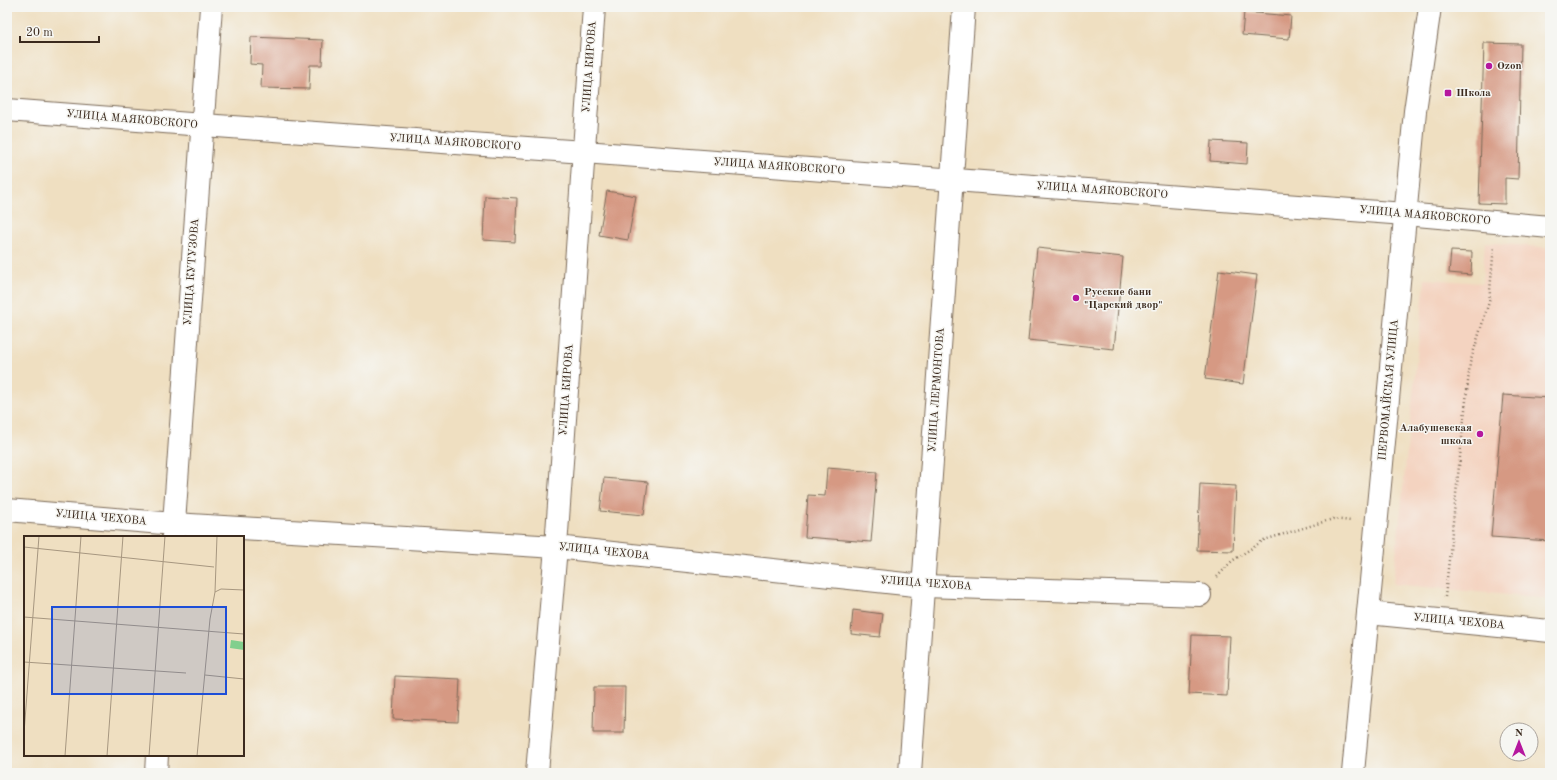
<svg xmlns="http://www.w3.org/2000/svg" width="1557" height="780" font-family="'Old Standard TT',serif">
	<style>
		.built { fill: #f4d3c0 }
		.building { fill: #d69983 }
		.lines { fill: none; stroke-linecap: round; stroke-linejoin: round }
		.minor-casing { stroke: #7a6957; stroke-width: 24 }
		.path { stroke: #7a6957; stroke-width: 2.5; stroke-dasharray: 1 3; stroke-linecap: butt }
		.minor { stroke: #fff; stroke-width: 22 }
		.poi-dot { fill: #b5179e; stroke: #f6f6f2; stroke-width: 1.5 }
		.labels { text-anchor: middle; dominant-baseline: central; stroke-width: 3; stroke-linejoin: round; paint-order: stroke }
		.poi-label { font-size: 11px; font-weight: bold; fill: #3b2a1e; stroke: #f6f6f2; text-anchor: start }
		.street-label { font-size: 11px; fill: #3b2a1e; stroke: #f6f6f2 }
		.inset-road { fill: none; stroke: #a79780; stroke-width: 1 }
		.view { fill: #1d4ed8; fill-opacity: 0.15; stroke: #1d4ed8; stroke-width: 2 }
		.inset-edge { fill: none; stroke: #3b2a1e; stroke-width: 2 }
	</style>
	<rect width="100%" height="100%" fill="#f6f6f2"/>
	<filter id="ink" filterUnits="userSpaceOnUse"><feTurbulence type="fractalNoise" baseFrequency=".025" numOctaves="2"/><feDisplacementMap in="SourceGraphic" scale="8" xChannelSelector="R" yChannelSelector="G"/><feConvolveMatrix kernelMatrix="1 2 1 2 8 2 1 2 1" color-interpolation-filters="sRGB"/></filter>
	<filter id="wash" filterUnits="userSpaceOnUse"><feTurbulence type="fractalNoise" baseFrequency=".012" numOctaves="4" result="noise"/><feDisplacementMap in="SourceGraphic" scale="16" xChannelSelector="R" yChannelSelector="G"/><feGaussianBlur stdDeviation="0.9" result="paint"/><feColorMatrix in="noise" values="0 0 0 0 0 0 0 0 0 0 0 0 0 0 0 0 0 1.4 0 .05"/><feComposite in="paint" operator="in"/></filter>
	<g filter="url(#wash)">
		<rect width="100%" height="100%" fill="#efdfc1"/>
		<!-- built -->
		<path class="built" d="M1485,242L1550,248V599L1393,584L1425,279L1482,283Z"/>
		<g id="blocks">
			<!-- building -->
			<g class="building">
				<path d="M1244,12L1291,16L1289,39L1242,35Z"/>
				<path d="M251,37L323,40L322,65H310L309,89L261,88L262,65L250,64Z"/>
				<path d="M1484,43L1521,44L1518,179L1505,178V204L1479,203Z"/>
				<path d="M1549,103H1550V114L1547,113Z"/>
				<path d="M1211,141L1248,143L1247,164L1210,161Z"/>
				<path d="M607,191L636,196L628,240L599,235Z"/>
				<path d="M485,196L517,198L515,242L483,240Z"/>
				<path d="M1037,248L1123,257L1114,349L1028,340Z"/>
				<path d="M1451,251L1472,252L1471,275L1449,273Z"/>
				<path d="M1219,270L1257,275L1243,384L1205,379Z"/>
				<path d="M1503,395L1550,398V541L1491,537Z"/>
				<path d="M827,468L877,472L871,542L805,537L808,495L825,496Z"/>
				<path d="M604,478L648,482L644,515L600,511Z"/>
				<path d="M1200,484L1236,486L1233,551L1197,550Z"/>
				<path d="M853,610L883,614L880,637L851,634Z"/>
				<path d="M1192,635L1230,636L1227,696L1189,694Z"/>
				<path d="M395,676L460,679L458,722L393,719Z"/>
				<path d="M594,687H625L624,733H593Z"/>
			</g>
		</g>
	</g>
	<g filter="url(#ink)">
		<use href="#blocks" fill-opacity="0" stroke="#7a6957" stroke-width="1"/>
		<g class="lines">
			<defs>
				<g id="minor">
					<path d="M7,110L203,125L584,152L1405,214L1550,227"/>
					<path d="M7,510L174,524L556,547L924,586L1200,595"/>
					<path d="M173,537L211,7"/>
					<path d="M1368,613L1550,631"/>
					<path d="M156,773L157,755"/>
					<path d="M537,773L556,547L594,7"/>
					<path d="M910,773L964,7"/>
					<path d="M1353,773L1415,111L1430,7"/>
				</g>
			</defs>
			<!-- minor casing -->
			<use href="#minor" class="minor-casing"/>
			<!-- path -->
			<g class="path">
				<path d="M1217,577L1232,561L1264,540L1333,519L1352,521"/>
				<path d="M1445,597L1470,363L1489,302L1494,246"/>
			</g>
			<!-- minor -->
			<use href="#minor" class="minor"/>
		</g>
	</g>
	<!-- markers -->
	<g class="poi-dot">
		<circle cx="1489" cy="66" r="4"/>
		<rect x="1444" y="89" width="8" height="8" rx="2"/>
		<circle cx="1076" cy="298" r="4"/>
		<circle cx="1480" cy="434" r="4"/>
	</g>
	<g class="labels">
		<!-- poi labels -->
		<g class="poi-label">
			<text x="1497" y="66">Ozon</text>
			<text x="1456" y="93">Школа</text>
			<text x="1084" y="292">Русские бани<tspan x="1084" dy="13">"Царский двор"</tspan></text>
			<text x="1472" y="428" text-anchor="end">Алабушевская<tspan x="1472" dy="13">школа</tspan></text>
		</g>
		<!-- street labels -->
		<g class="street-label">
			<text transform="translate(590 67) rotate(-86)">УЛИЦА КИРОВА</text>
			<text transform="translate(132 120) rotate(5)">УЛИЦА МАЯКОВСКОГО</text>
			<text transform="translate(455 143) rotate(4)">УЛИЦА МАЯКОВСКОГО</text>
			<text transform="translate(779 167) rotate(4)">УЛИЦА МАЯКОВСКОГО</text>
			<text transform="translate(1102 191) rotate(4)">УЛИЦА МАЯКОВСКОГО</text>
			<text transform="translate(1425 216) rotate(5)">УЛИЦА МАЯКОВСКОГО</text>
			<text transform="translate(192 272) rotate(-86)">УЛИЦА КУТУЗОВА</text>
			<text transform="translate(567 390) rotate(-86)">УЛИЦА КИРОВА</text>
			<text transform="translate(937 390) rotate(-86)">УЛИЦА ЛЕРМОНТОВА</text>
			<text transform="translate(1389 390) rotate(-85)">ПЕРВОМАЙСКАЯ УЛИЦА</text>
			<text transform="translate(101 518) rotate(5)">УЛИЦА ЧЕХОВА</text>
			<text transform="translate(604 552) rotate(6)">УЛИЦА ЧЕХОВА</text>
			<text transform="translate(926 584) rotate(4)">УЛИЦА ЧЕХОВА</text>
			<text transform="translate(1459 622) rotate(5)">УЛИЦА ЧЕХОВА</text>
		</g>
	</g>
	<!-- overview -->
	<g transform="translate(24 536)">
		<rect width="220" height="220" fill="#efdfc1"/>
		<path d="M207,104L220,106V114L206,112Z" fill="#82cf8d"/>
		<path class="inset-road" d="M0,11L190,31M191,56L197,53L220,54M0,81L220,98M0,126L162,137M181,139L220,143M0,197L15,0M41,220L57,0M83,220L99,0M125,220L141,0M173,220L186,83L191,56L193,0"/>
		<path class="view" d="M28,71H202V158H28Z"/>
		<rect width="220" height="220" class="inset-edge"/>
	</g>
	<!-- margin -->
	<rect width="1557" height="780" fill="none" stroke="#f6f6f2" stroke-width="24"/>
	<!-- north arrow -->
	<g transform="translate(1519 742)"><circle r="19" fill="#f6f6f2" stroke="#aba49d"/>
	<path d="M0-3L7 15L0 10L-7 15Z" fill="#b5179e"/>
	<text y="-6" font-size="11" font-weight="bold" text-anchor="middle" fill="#3b2a1e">N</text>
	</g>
	<!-- scale -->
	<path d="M20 36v6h79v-6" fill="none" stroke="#3b2a1e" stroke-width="2"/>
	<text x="26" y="36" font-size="12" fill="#3b2a1e" stroke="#f6f6f2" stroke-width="3" paint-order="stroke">20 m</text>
</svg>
